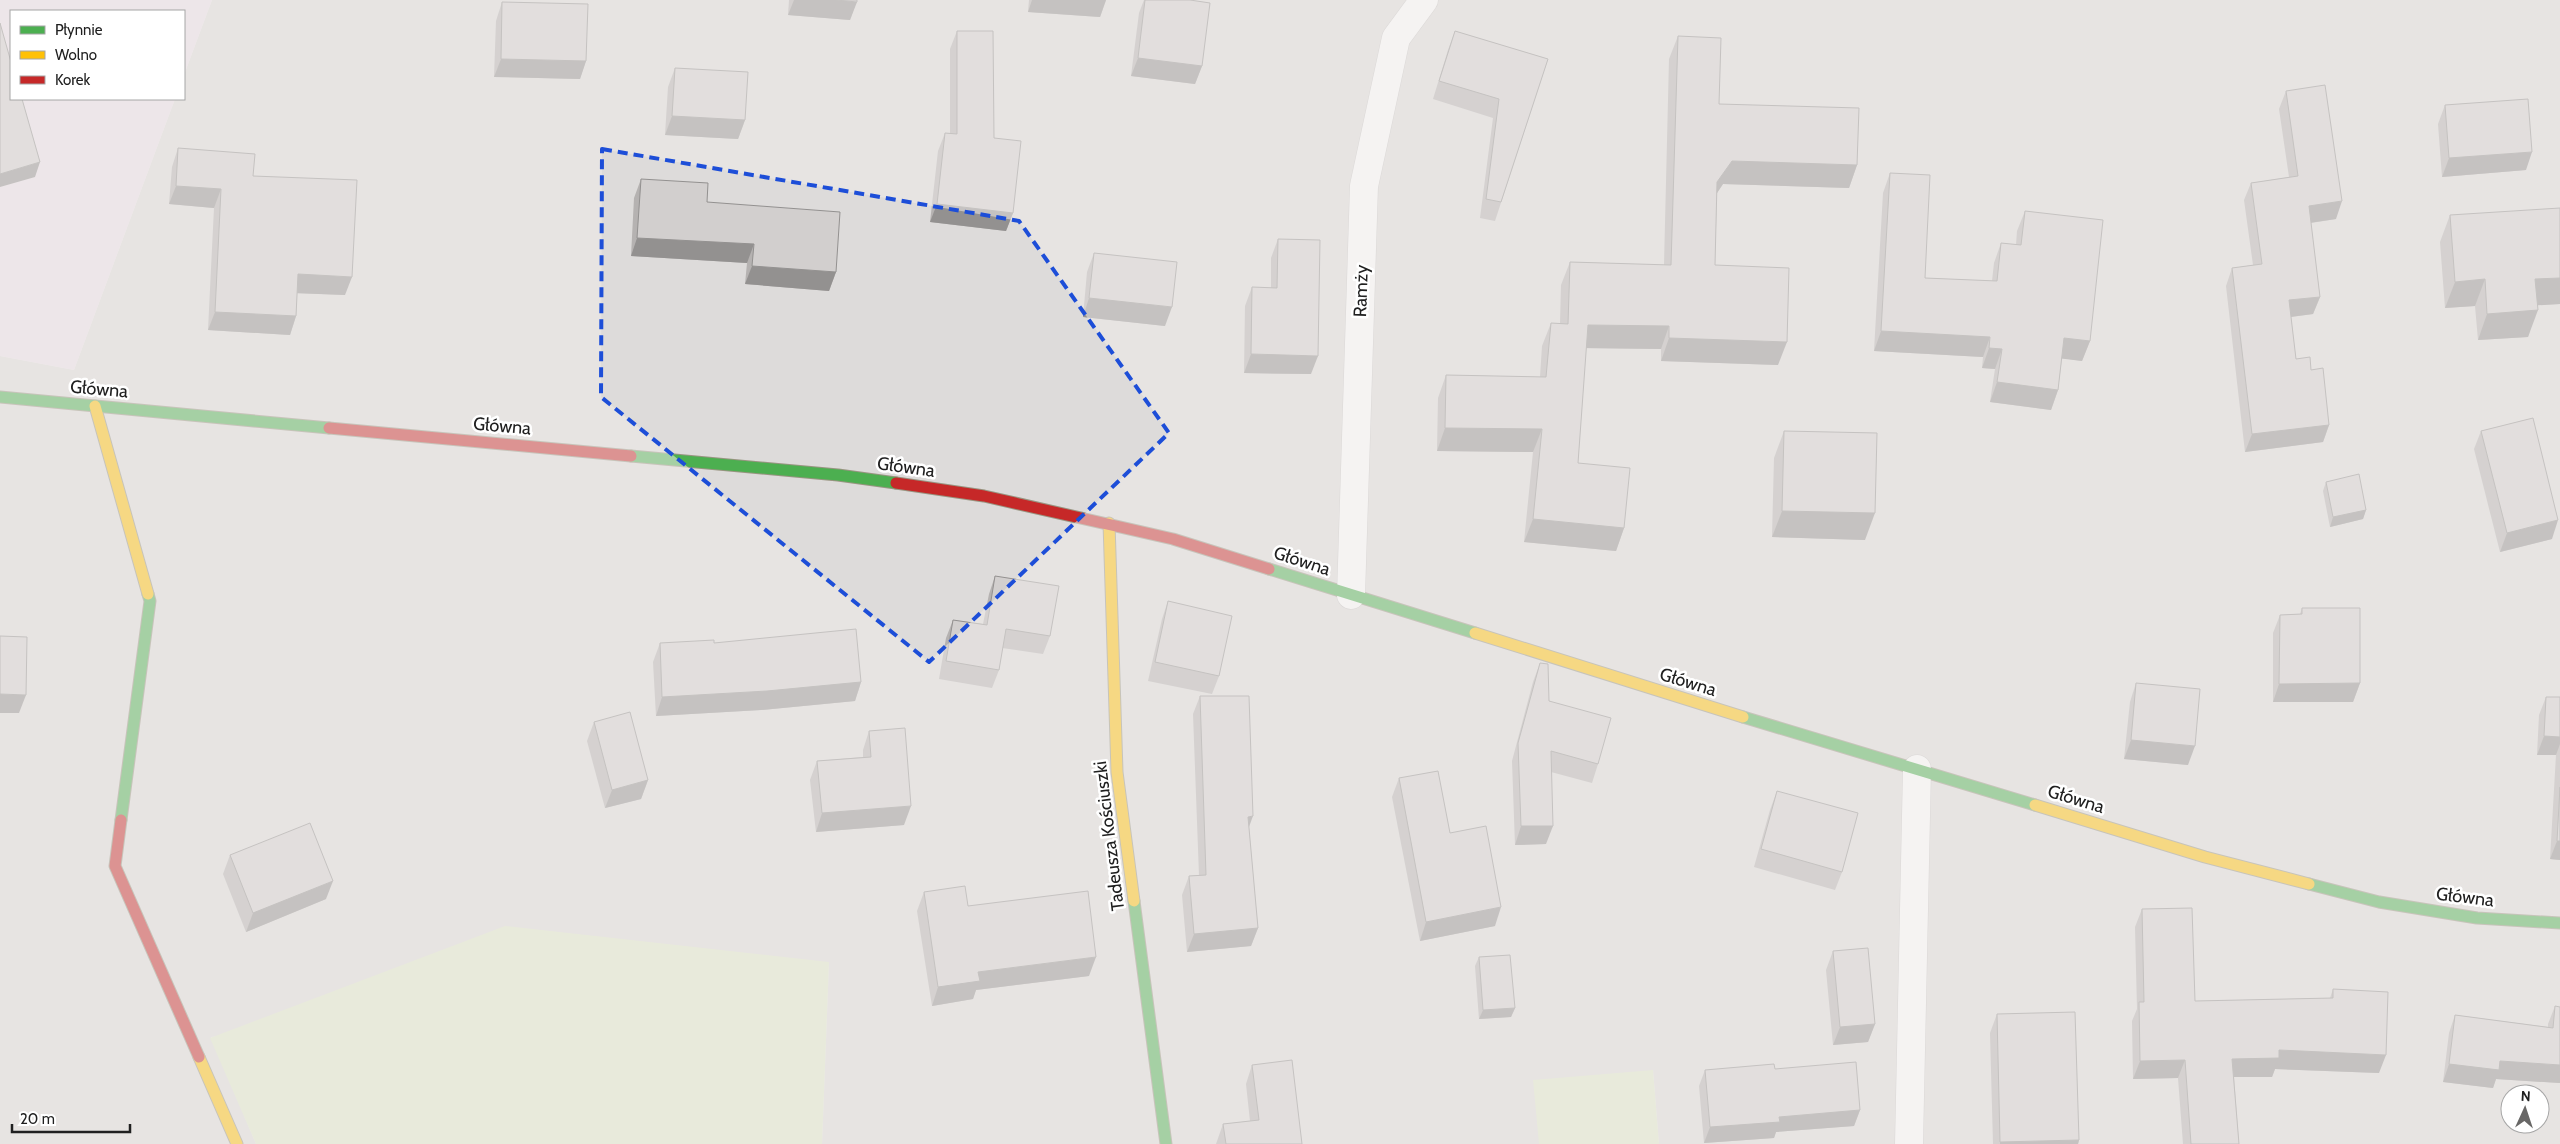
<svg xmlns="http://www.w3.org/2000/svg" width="2560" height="1144" font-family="Cabin,sans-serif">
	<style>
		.residential { fill: #dddbda; fill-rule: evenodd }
		.industrial { fill: #ebe1e8 }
		.grass { fill: #e0e9ca }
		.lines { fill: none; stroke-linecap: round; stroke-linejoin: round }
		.street-casing { stroke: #c4c2c1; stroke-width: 29 }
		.fast-casing { stroke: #989581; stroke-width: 13 }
		.slow-casing { stroke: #989581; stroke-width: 13 }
		.jam-casing { stroke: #989581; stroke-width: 13 }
		.street { stroke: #fcfcfc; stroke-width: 28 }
		.fast { stroke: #4caf50; stroke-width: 11 }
		.slow { stroke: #ffc107; stroke-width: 11 }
		.jam { stroke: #c62828; stroke-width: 11 }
		.wall { fill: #b5b2b1 }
		.shaded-wall { fill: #939190 }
		.building { fill: #d2cfce; stroke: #939190 }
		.marked { fill: none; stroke: #1d4ed8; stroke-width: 4; stroke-dasharray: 10 6; stroke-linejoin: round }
		.labels { text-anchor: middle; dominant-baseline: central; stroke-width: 5; stroke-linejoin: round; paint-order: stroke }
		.street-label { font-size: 18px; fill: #202020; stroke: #fff }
	</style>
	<rect width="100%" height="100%" fill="#eeebe9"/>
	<!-- residential -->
	<path class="residential" d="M212,0H2560V1144H1659L1653,1070L1539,1144H822L829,962L211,1037L256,1144H0V356L74,370L175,99H184V75ZM2510,1094H2540V1124H2510Z"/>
	<!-- industrial -->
	<path class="industrial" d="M0,0H212L184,75V11H11V99H175L74,370L0,356Z"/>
	<!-- grass -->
	<g class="grass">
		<path d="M505,926L829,962L822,1144H256L210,1038Z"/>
		<path d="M1653,1070L1659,1144H1539L1533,1080Z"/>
	</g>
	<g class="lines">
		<defs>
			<g id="street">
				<path d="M1351,595L1364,186L1396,38L1424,0"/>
				<path d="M1909,1144L1917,769"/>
			</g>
			<g id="fast">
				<path d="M0,397L329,428"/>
				<path d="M631,456L838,475L896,483"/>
				<path d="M1269,569L1475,633"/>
				<path d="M1743,717L2035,805"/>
				<path d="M121,820L150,601L148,594"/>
				<path d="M2309,884L2379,902L2477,918L2560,923"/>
				<path d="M1134,901L1166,1144"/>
			</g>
			<g id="slow">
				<path d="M95,406L148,594"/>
				<path d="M1109,523L1117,772L1134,901"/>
				<path d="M1475,633L1743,717"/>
				<path d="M2035,805L2205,857L2309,884"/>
				<path d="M199,1057L237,1144"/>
			</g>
			<g id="jam">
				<path d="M329,428L631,456"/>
				<path d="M896,483L984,496L1173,539L1269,569"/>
				<path d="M121,820L115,866L199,1057"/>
			</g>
		</defs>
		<!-- street casing -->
		<use href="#street" class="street-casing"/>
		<!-- fast casing -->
		<use href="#fast" class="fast-casing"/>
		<!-- slow casing -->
		<use href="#slow" class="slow-casing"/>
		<!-- jam casing -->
		<use href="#jam" class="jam-casing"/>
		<!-- street -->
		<use href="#street" class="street"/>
		<!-- fast -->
		<use href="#fast" class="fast"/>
		<!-- slow -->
		<use href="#slow" class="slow"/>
		<!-- jam -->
		<use href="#jam" class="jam"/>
	</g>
	<!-- wall -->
	<g class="wall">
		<path d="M789,0H857L850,20L788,15Z"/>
		<path d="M1029,0H1106L1100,17L1028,12Z"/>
		<path d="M1144,0H1190L1202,66L1195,84L1131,76L1139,13Z"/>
		<path d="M502,2L586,61L580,79L494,77L496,21Z"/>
		<path d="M957,31L994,138L1013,213L1006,231L930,222L938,151L945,133H950V49Z"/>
		<path d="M1455,31L1548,59L1495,221L1480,218L1493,118L1433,99L1448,50Z"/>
		<path d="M1678,36L1719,104L1857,165L1849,188L1723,184L1717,193L1715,265L1778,365L1661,361V349L1586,348L1578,463L1624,528L1616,551L1524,542L1533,452L1437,451L1438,398L1446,375L1540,377L1542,346L1551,323L1560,324L1561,285L1570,262L1664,265L1669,59Z"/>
		<path d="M675,68L745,120L738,139L665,135L668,87Z"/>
		<path d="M2286,91L2336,219L2311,223L2320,297L2313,314L2291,317L2296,359L2311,370L2329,425L2323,442L2245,452L2226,286L2232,268L2253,265L2244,200L2251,183L2289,177L2279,109Z"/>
		<path d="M2445,105L2526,170L2442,177L2438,124Z"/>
		<path d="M178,148L253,176L345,295L297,293L296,316L290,335L208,330L214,208L169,204L172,167Z"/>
		<path d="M1890,173L1925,278L1992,281L1994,263L2001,243L2016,245L2017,231L2025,211L2090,341L2082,361L2062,358L2058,390L2051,410L1990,402L1995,369L1982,368L1983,357L1874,351L1883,193Z"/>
		<path d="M641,179L707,202L836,272L829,291L745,284L747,263L631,256L634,198Z"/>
		<path d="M2450,215L2560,278V304L2537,305L2528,337L2478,340L2475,306L2445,308L2440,242Z"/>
		<path d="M1278,239L1311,374L1244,373L1245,306L1252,287L1271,288V258Z"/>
		<path d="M1094,253L1165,326L1083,317L1087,272Z"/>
		<path d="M1784,431L1865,540L1772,537L1774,458Z"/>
		<path d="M2481,431L2552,539L2500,552L2474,449Z"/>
		<path d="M2326,482L2366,510L2363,519L2330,527L2323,491Z"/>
		<path d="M995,576L1050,636L1043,654L1002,648L999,670L992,688L939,679L946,638L953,620L983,624L989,594Z"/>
		<path d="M1168,601L1219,676L1212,694L1148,681L1162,619Z"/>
		<path d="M2302,608L2360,683L2353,702H2273V633L2280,615L2300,614Z"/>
		<path d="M660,643H714L861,682L855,701L761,710L656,716L653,662Z"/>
		<path d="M1540,663L1549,701L1598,764L1592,783L1551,772L1546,844L1515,845L1512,761L1533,682Z"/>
		<path d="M2136,683L2188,765L2124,759L2130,702Z"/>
		<path d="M1200,696L1249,828L1258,928L1251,946L1187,952L1182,895L1189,876L1199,875L1193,714Z"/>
		<path d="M2546,697H2560V860L2550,859L2556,755H2537L2539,715Z"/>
		<path d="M594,722L648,780L641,799L605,808L587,741Z"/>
		<path d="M869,731L904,825L816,832L810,780L817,761L863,757V750Z"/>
		<path d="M1399,778L1450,833L1495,926L1420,941L1392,797Z"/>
		<path d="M1777,791L1842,872L1835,890L1754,867L1770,810Z"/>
		<path d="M230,855L326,899L246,932L223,874Z"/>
		<path d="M924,892L968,906L1089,976L976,990L973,999L932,1006L917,911Z"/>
		<path d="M2142,909L2195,1001L2330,998L2333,989L2379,1073L2275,1069L2272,1077H2234L2239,1144H2183L2178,1078L2133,1079L2132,1021L2137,1009L2135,927Z"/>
		<path d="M1833,951L1875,1024L1868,1042L1833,1045L1826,970Z"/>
		<path d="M1479,957L1515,1008L1511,1017L1479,1019L1475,966Z"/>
		<path d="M2555,1006L2560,1083L2496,1079L2493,1088L2443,1082L2449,1033L2455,1015L2548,1027V1024Z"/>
		<path d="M1997,1014L2079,1140L2078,1144H1993L1990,1033Z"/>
		<path d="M1252,1065L1302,1144H1216L1223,1124L1250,1121L1246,1084Z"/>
		<path d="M1775,1069L1860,1110L1854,1126L1776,1132L1774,1138L1704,1143L1699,1086L1705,1070Z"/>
	</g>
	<!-- shaded-wall -->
	<g class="shaded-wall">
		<path d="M794,0H836L857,2L850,20L788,15Z"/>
		<path d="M1032,0H1106L1100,17L1028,12Z"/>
		<path d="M1138,58L1202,66L1195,84L1131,76Z"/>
		<path d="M501,59L586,61L580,79L494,77Z"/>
		<path d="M672,116L745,120L738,139L665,135Z"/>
		<path d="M2532,152L2526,170L2442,177L2449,158Z"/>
		<path d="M1732,161L1857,165L1849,188L1723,184L1709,205L1717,182Z"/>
		<path d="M40,162L35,177L0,187V174Z"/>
		<path d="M176,186L221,189L214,208L169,204Z"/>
		<path d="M2342,201L2336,219L2302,224L2309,206Z"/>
		<path d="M937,204L1013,213L1006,231L930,222Z"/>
		<path d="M637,238L754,244L747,263L631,256Z"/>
		<path d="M752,266L836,272L829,291L745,284Z"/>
		<path d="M298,274L352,277L345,295L292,293Z"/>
		<path d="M2560,278V304L2525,306L2535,279Z"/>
		<path d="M2485,279L2475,306L2445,308L2455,282Z"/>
		<path d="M2320,297L2313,314L2283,318L2289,300Z"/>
		<path d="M1089,298L1172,307L1165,326L1083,317Z"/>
		<path d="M2538,310L2528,337L2478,340L2487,314Z"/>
		<path d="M215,312L296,316L290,335L208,330Z"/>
		<path d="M1588,325L1669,326L1661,349L1579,348Z"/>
		<path d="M1881,331L1990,337L1983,357L1874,351Z"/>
		<path d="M1669,338L1787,342L1778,365L1661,361Z"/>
		<path d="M2064,338L2090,341L2082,361L2057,358Z"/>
		<path d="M1989,348L2002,349L1995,369L1982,368Z"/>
		<path d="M1251,354L1318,356L1311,374L1244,373Z"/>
		<path d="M1997,382L2058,390L2051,410L1990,402Z"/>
		<path d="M2329,425L2323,442L2245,452L2252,434Z"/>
		<path d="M1445,428L1542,429L1533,452L1437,451Z"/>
		<path d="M2366,510L2363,519L2330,527L2333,517Z"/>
		<path d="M1782,511L1875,513L1865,540L1772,537Z"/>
		<path d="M1533,519L1624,528L1616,551L1524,542Z"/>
		<path d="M2558,520L2552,539L2500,552L2507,533Z"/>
		<path d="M861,682L855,701L761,710L656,716L662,697Z"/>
		<path d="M2360,683L2353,702H2273L2279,684Z"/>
		<path d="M0,694L26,695L19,713H0Z"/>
		<path d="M2544,736L2560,737V744L2556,755H2537Z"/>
		<path d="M2131,740L2195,746L2188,765L2124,759Z"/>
		<path d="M648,780L641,799L605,808L612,790Z"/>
		<path d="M911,806L904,825L816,832L822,813Z"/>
		<path d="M1253,816L1246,835L1248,817Z"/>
		<path d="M1521,826H1553L1546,844L1515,845Z"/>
		<path d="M2557,841H2560V860L2550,859Z"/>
		<path d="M333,881L326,899L246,932L253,913Z"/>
		<path d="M1501,907L1495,926L1420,941L1426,922Z"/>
		<path d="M1258,928L1251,946L1187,952L1194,934Z"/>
		<path d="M1096,957L1089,976L976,990L973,999L932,1006L938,987L978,972Z"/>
		<path d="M1515,1008L1511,1017L1479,1019L1483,1010Z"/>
		<path d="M1875,1024L1868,1042L1833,1045L1840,1027Z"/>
		<path d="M2279,1050L2386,1055L2379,1073L2275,1069L2272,1077H2226L2232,1059Z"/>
		<path d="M2185,1060L2178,1078L2133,1079L2140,1061Z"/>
		<path d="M2500,1061L2560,1065V1083L2496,1079L2493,1088L2443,1082L2449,1064Z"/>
		<path d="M1860,1110L1854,1126L1776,1132L1774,1138L1704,1143L1710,1127L1779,1117Z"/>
		<path d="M2079,1140L2078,1144H2000V1142Z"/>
	</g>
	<!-- building -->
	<g class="building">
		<path d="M836,0H857V2Z"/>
		<path d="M1145,0H1190L1210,3L1202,66L1138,58Z"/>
		<path d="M502,2L588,4L586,61L501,59Z"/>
		<path d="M0,23L11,62V99H22L40,162L0,174Z"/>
		<path d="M957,31H993L994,138L1021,141L1013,213L937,204L945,133L957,134Z"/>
		<path d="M1455,31L1548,59L1501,202L1486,199L1499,99L1439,81Z"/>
		<path d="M1678,36L1721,38L1719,104L1859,108L1857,165L1732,161L1717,182L1715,265L1789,268L1787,342L1669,338V326L1588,325L1578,463L1630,468L1624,528L1533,519L1542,429L1445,428L1446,375L1546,377L1551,323L1568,324L1570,262L1671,265Z"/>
		<path d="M675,68L748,72L745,120L672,116Z"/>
		<path d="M2325,85L2342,201L2309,206L2320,297L2289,300L2296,359L2310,357L2311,370L2323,368L2329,425L2252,434L2232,268L2262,264L2251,183L2298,176L2286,91Z"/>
		<path d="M2528,99L2532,152L2449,158L2445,105Z"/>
		<path d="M178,148L255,154L253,176L357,180L352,277L298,274L296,316L215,312L221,189L176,186Z"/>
		<path d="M1890,173L1930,175L1925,278L1997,281L2001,243L2021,245L2025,211L2103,220L2090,341L2064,338L2058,390L1997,382L2002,349L1989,348L1990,337L1881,331Z"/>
		<path d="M641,179L708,183L707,202L840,212L836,272L752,266L754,244L637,238Z"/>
		<path d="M2560,208V278L2535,279L2538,310L2487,314L2485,279L2455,282L2450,215Z"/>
		<path d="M1278,239L1320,240L1318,356L1251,354L1252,287L1277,288Z"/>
		<path d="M1094,253L1177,262L1172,307L1089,298Z"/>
		<path d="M2533,418L2558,520L2507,533L2481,431Z"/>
		<path d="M1784,431L1877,433L1875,513L1782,511Z"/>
		<path d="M2359,474L2366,510L2333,517L2326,482Z"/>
		<path d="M995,576L1059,586L1050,636L1006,629L999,670L946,661L953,620L987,625Z"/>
		<path d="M1168,601L1232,616L1219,676L1155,662Z"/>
		<path d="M2302,608H2360V683L2279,684L2280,615L2302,614Z"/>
		<path d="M856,629L861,682L767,691L662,697L660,643L714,640V643Z"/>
		<path d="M0,636L27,637L26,695L0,694Z"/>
		<path d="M1540,663L1548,664L1549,701L1611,718L1598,764L1551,751L1553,826H1521L1518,743Z"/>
		<path d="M2136,683L2200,689L2195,746L2131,740Z"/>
		<path d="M1200,696H1249L1253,816L1248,817L1258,928L1194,934L1189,876L1206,875Z"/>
		<path d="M2546,697H2560V737L2544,736Z"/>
		<path d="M630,712L648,780L612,790L594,722Z"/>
		<path d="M905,728L911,806L822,813L817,761L871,757L869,731Z"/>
		<path d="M1438,771L1450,833L1486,826L1501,907L1426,922L1399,778Z"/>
		<path d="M2560,787V841H2557Z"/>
		<path d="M1777,791L1858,813L1842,872L1761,849Z"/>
		<path d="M310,823L333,881L253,913L230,855Z"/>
		<path d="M965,886L968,906L1088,891L1096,957L978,972L980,981L938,987L924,892Z"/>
		<path d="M2192,908L2195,1001L2333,998V989L2388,992L2386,1055L2279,1050V1058L2232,1059L2239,1144H2191L2185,1060L2140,1061L2139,1002H2144L2142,909Z"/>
		<path d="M1868,948L1875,1024L1840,1027L1833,951Z"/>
		<path d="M1510,955L1515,1008L1483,1010L1479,957Z"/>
		<path d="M2555,1006L2560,1007V1065L2500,1061L2499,1070L2449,1064L2455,1015L2553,1028Z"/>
		<path d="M2075,1012L2079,1140L2000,1142L1997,1014Z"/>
		<path d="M1292,1060L1302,1144H1226L1223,1124L1259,1120L1252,1065Z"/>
		<path d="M1856,1062L1860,1110L1779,1117L1780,1122L1710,1127L1705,1070L1774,1064L1775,1069Z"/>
	</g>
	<!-- marked area -->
	<path d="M0 0H2560V1144H0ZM602,149L1019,221L1169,433L929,662L601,397Z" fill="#eeebe9" fill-opacity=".55" fill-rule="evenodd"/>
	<path class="marked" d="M602,149L1019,221L1169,433L929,662L601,397Z"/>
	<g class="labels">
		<!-- street labels -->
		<g class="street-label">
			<text transform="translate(1361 291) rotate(-88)">Ramży</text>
			<text transform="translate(99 389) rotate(5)">Główna</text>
			<text transform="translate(502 426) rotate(5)">Główna</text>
			<text transform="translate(906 467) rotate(8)">Główna</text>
			<text transform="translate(1302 561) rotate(18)">Główna</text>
			<text transform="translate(1688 682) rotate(17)">Główna</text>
			<text transform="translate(2076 799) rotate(17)">Główna</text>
			<text transform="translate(1109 836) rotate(-97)">Tadeusza Kościuszki</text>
			<text transform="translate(2465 897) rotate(7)">Główna</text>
		</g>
	</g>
	<!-- legend -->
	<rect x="10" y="10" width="175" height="90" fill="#ffffff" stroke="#a6a6a6"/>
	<rect x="20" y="26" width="25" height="8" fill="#4caf50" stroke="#a6a6a6"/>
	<text x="55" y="35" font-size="15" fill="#202020">Płynnie</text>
	<rect x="20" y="51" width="25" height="8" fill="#ffc107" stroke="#a6a6a6"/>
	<text x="55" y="60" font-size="15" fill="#202020">Wolno</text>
	<rect x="20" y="76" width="25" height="8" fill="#c62828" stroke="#a6a6a6"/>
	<text x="55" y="85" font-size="15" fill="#202020">Korek</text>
	<!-- north arrow -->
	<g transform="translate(2525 1109) rotate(3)"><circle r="24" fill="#ffffff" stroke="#a6a6a6"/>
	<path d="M0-4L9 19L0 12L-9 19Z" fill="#686766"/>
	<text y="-8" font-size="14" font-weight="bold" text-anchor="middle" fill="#202020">N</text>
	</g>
	<!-- scale -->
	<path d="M12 1124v8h118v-8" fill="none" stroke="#202020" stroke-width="2.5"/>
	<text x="20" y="1124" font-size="15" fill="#202020" stroke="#ffffff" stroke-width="4" paint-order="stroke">20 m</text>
</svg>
